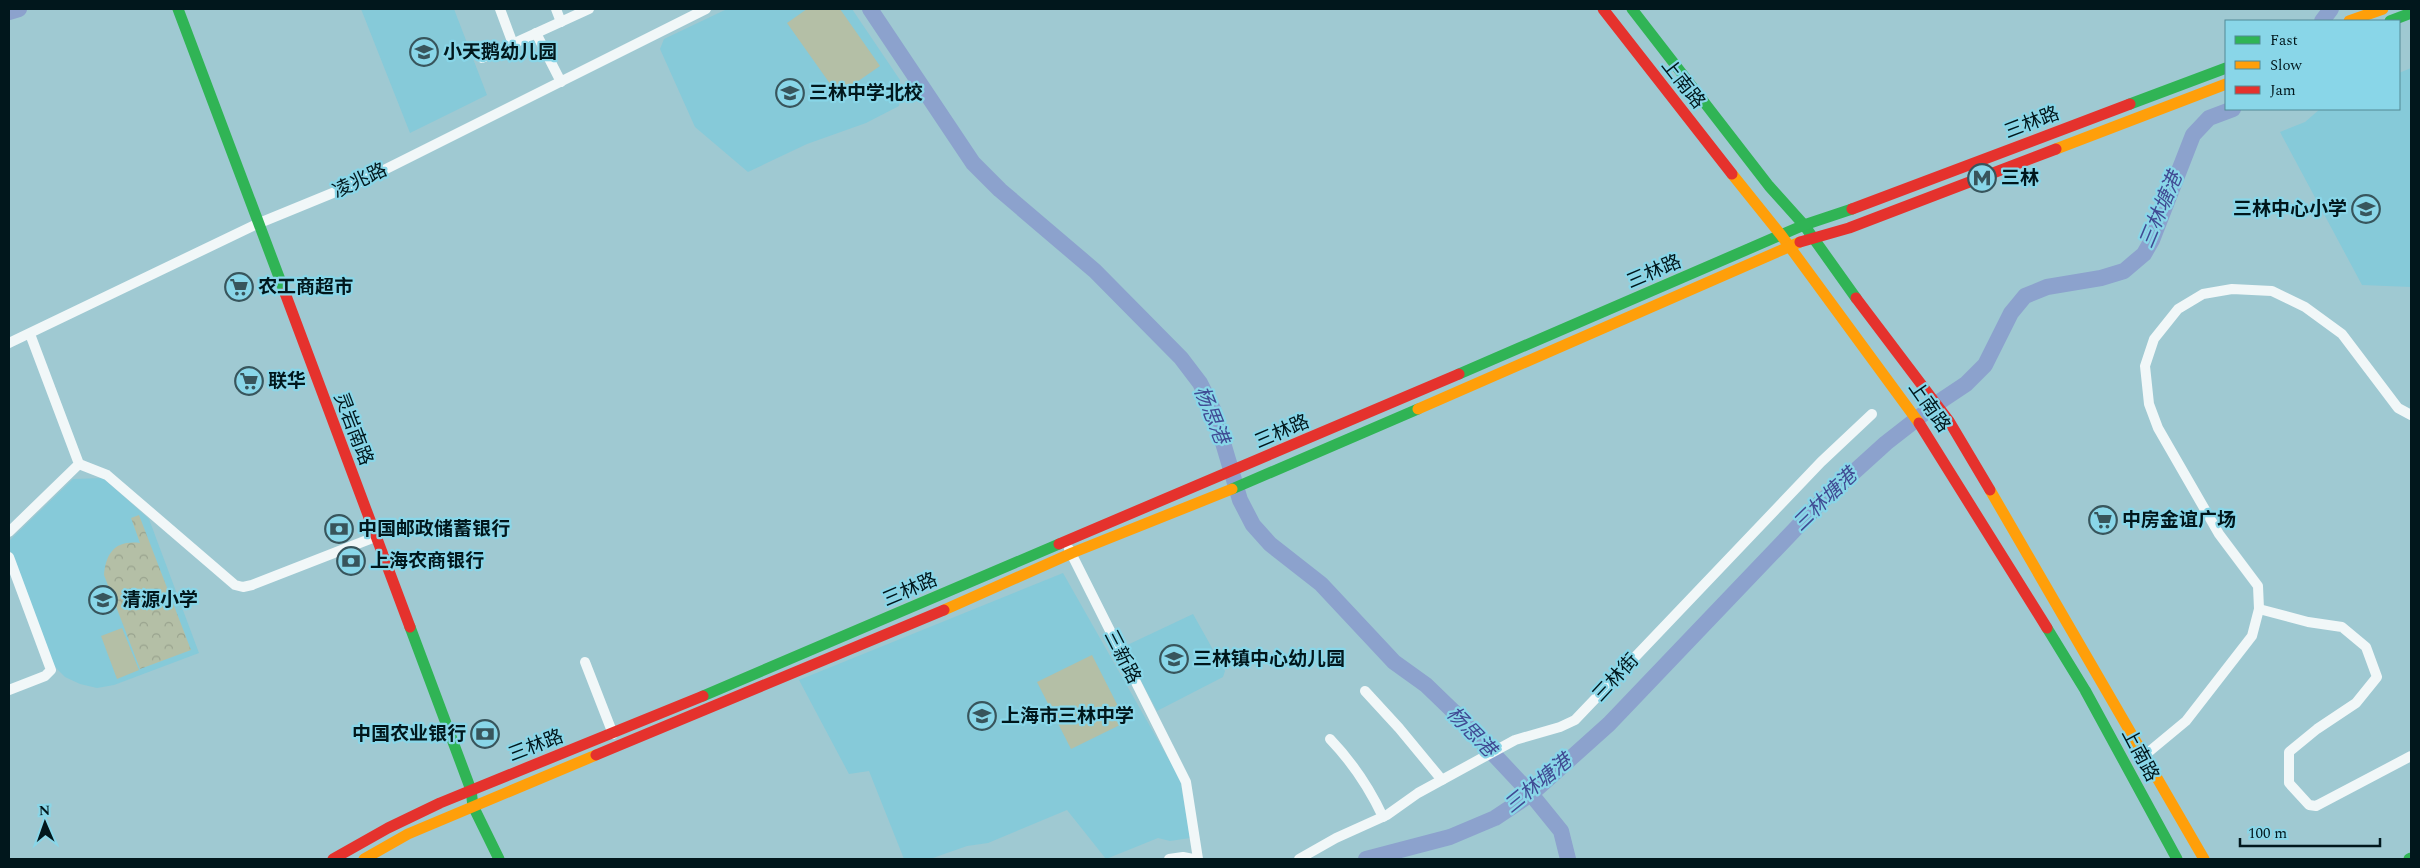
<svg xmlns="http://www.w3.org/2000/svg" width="2420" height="868" font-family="Spectral,'Noto Sans SC',serif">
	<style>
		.built { fill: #86cad9 }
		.grass { fill: #b4bfa6 }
		.park { fill: url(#park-crowns) }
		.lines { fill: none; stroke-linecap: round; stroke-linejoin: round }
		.river { stroke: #8ca2cd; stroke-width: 16 }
		.street { stroke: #f1f7f8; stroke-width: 10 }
		.fast { stroke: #30b455; stroke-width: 11 }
		.slow { stroke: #ff9f0a; stroke-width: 11 }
		.jam { stroke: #e5322d; stroke-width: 11 }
		.labels { text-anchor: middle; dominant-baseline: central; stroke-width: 4.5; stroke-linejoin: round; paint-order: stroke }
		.poi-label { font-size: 19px; font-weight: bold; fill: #01171c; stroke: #89d6e8; text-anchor: start }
		.street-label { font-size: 19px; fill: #01171c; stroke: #89d6e8 }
		.water-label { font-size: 20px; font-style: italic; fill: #404b93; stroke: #89d6e8 }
	</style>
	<defs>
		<pattern id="park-crowns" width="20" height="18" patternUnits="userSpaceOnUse" patternTransform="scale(1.25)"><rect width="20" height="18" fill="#b4bfa6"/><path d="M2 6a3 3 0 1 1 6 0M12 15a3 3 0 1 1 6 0" fill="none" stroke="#99a38e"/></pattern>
	</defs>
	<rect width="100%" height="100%" fill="#9fc9d2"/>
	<!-- built -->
	<g class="built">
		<path d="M361,9H454L487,95L410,133Z"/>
		<path d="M727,9H852L900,80L899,106L866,123L807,144L748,172L695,127L660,49L664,39Z"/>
		<path d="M2411,68V287L2362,285L2280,132L2305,122L2320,109H2399V73Z"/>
		<path d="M103,478L149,519L199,653L114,685L97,688L80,684L65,677L55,667L47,651L9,548V541L73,479Z"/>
		<path d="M1063,573L1180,779L1190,838L1170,841L1158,838L1106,859L1067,810L988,843L967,846L930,859H904L869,771L849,774L799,680Z"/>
		<path d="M1193,614L1225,671L1223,677L1157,711L1123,647Z"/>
	</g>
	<!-- grass -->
	<g class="grass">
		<path d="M807,9H840L880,66L838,95L787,23Z"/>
		<path d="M122,628L139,670L117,679L101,636Z"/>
		<path d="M1092,655L1126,722L1071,749L1037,682Z"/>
	</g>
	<!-- park -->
	<path class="park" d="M139,515L191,650L140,669L104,575C106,552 116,540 140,543L131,518Z"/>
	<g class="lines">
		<!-- river -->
		<g class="river">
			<path d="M870,9L973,163L1000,190L1095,271L1181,358L1200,383L1213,409L1240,500L1253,525L1270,544L1321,584L1394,662L1426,685L1454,712L1531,794L1561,831L1568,859"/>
			<path d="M9,12L19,9"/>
			<path d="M2322,21L2331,9"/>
			<path d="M1366,859L1450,837L1495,818L1531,794L1609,724L1822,501L1886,443L1936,404L1966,384L1985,365L2011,313L2025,296L2047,287L2101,278L2124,271L2144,254L2152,240L2193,135L2209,118L2233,109"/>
		</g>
		<!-- street -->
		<g class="street">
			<path d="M500,9L513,44"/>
			<path d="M556,9L561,22"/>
			<path d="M536,33L561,82"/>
			<path d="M482,58L589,9"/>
			<path d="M9,343L257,224L362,181L706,9"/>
			<path d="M79,464L107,475L235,585L243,587L252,585L375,537"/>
			<path d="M9,532L79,464L30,334"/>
			<path d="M1069,549L1186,782L1198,859"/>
			<path d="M9,557L51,670L45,676L9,690"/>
			<path d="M2259,609L2308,622L2342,627L2366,647L2377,677L2356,703L2317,729L2289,752V783L2309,805L2316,806L2411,756"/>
			<path d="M585,662L613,734"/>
			<path d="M1365,691L1399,728L1442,780"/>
			<path d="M1330,739C1353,763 1369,787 1383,817"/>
			<path d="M2145,755L2186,721L2252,636L2259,609L2258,586L2219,534L2158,428L2149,404L2145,366L2154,339L2178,309L2203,294L2232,289L2272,291L2305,307L2342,334L2398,408L2411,415"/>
			<path d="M1169,859L1183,857L1193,859"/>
			<path d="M1299,859L1336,838L1387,815L1418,793L1515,740L1560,727L1575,720L1821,462L1872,414"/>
		</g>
		<!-- fast -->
		<g class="fast">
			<path d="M178,9L285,293"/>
			<path d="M1632,9L1769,186L1804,225L1856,298"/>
			<path d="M2390,21L2411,13"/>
			<path d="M2130,104L2226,68"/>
			<path d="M1459,374L1804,225L1852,209"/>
			<path d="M1232,489L1418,409"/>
			<path d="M410,627L471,790L473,806L499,859"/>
			<path d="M2047,628L2085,690L2177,859"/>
			<path d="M703,696L1059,544"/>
			<path d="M2409,859L2411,858"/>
		</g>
		<!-- slow -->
		<g class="slow">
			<path d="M2349,21L2383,9"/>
			<path d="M2056,149L2226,84"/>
			<path d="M1732,174L1781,235L1919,423"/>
			<path d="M1418,409L1800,242"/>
			<path d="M1990,490L2204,859"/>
			<path d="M944,610L1072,553L1232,489"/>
			<path d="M364,859L408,834L596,755"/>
		</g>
		<!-- jam -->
		<g class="jam">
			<path d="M1603,9L1732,174"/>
			<path d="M1852,209L2130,104"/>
			<path d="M1800,242L1849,228L2056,149"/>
			<path d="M285,293L410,627"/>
			<path d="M1856,298L1949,421L1990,490"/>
			<path d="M1919,423L2047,628"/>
			<path d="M1059,544L1459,374"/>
			<path d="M596,755L944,610"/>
			<path d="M333,859L388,828L440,803L703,696"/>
		</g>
	</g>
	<!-- icons -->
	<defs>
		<symbol id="school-ring" viewBox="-11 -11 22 22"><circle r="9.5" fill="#89d6e8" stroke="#38555c" stroke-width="1.5"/><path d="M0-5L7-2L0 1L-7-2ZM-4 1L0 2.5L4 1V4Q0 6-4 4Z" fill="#38555c"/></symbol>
		<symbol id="metro-ring" viewBox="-11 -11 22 22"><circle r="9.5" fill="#89d6e8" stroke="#38555c" stroke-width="1.5"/><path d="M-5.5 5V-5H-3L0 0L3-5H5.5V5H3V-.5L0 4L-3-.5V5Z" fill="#38555c"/></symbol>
		<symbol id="supermarket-ring" viewBox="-11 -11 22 22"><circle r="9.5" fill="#89d6e8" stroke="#38555c" stroke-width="1.5"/><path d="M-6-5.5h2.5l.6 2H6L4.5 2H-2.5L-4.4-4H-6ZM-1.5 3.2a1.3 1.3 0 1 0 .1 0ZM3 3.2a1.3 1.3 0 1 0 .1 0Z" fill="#38555c"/></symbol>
		<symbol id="bank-ring" viewBox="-11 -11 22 22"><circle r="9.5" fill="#89d6e8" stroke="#38555c" stroke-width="1.5"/><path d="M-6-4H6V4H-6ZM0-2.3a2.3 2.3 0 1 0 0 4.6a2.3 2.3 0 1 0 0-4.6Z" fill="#38555c"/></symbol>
	</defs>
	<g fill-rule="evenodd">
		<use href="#school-ring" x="408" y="36" width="32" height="32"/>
		<use href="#school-ring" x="774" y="77" width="32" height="32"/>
		<use href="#metro-ring" x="1966" y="162" width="32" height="32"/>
		<use href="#school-ring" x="2350" y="193" width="32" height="32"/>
		<use href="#supermarket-ring" x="223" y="271" width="32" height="32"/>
		<use href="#supermarket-ring" x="233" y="365" width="32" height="32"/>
		<use href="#supermarket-ring" x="2087" y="504" width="32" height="32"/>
		<use href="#bank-ring" x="323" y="513" width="32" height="32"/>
		<use href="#bank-ring" x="335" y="545" width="32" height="32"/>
		<use href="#school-ring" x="87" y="584" width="32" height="32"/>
		<use href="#school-ring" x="1158" y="643" width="32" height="32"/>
		<use href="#school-ring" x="966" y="700" width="32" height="32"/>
		<use href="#bank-ring" x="469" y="718" width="32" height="32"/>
	</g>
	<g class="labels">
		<!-- poi labels -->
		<g class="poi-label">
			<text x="443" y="52">小天鹅幼儿园</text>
			<text x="809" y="93">三林中学北校</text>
			<text x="2001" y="178">三林</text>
			<text x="2347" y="209" text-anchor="end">三林中心小学</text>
			<text x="258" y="287">农工商超市</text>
			<text x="268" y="381">联华</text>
			<text x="2122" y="520">中房金谊广场</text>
			<text x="358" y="529">中国邮政储蓄银行</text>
			<text x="370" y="561">上海农商银行</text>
			<text x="122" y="600">清源小学</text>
			<text x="1193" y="659">三林镇中心幼儿园</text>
			<text x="1001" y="716">上海市三林中学</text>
			<text x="466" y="734" text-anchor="end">中国农业银行</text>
		</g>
		<!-- street labels -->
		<g class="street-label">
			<text transform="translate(1683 84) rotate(52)">上南路</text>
			<text transform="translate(2032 123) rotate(-21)">三林路</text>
			<text transform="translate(360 181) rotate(-25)">凌兆路</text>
			<text transform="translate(1654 272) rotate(-23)">三林路</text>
			<text transform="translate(1929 407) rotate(55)">上南路</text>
			<text transform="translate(353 429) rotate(69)">灵岩南路</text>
			<text transform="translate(1282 432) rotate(-23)">三林路</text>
			<text transform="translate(910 590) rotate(-23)">三林路</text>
			<text transform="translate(1122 657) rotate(63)">三新路</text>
			<text transform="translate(1616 678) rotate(-47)">三林街</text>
			<text transform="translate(536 746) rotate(-21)">三林路</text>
			<text transform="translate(2140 755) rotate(62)">上南路</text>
		</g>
		<!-- water labels -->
		<g class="water-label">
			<text transform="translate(2161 210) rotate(-67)">三林塘港</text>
			<text transform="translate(1211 415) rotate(68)">杨思港</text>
			<text transform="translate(1825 500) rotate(-44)">三林塘港</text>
			<text transform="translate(1471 732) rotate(46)">杨思港</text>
			<text transform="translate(1538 784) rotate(-39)">三林塘港</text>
		</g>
	</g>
	<!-- border -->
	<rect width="2420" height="868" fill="none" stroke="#01171c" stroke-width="20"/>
	<!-- legend -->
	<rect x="2225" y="20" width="175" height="90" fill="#89d6e8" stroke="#538a96"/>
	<rect x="2235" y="36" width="25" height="8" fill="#30b455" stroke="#538a96"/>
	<text x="2270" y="45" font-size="15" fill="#01171c">Fast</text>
	<rect x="2235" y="61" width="25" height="8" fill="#ff9f0a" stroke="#538a96"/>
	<text x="2270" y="70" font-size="15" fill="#01171c">Slow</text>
	<rect x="2235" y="86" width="25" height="8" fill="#e5322d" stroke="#538a96"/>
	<text x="2270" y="95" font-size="15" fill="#01171c">Jam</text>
	<!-- north arrow -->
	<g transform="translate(45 823) rotate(358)" stroke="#89d6e8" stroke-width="4" paint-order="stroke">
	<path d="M0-4L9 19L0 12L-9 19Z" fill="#01171c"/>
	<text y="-8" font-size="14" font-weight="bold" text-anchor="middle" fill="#01171c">N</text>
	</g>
	<!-- scale -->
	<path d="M2240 838v8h140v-8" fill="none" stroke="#01171c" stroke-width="2.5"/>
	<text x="2248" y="838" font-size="15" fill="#01171c" stroke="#89d6e8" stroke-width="4" paint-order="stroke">100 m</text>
</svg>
